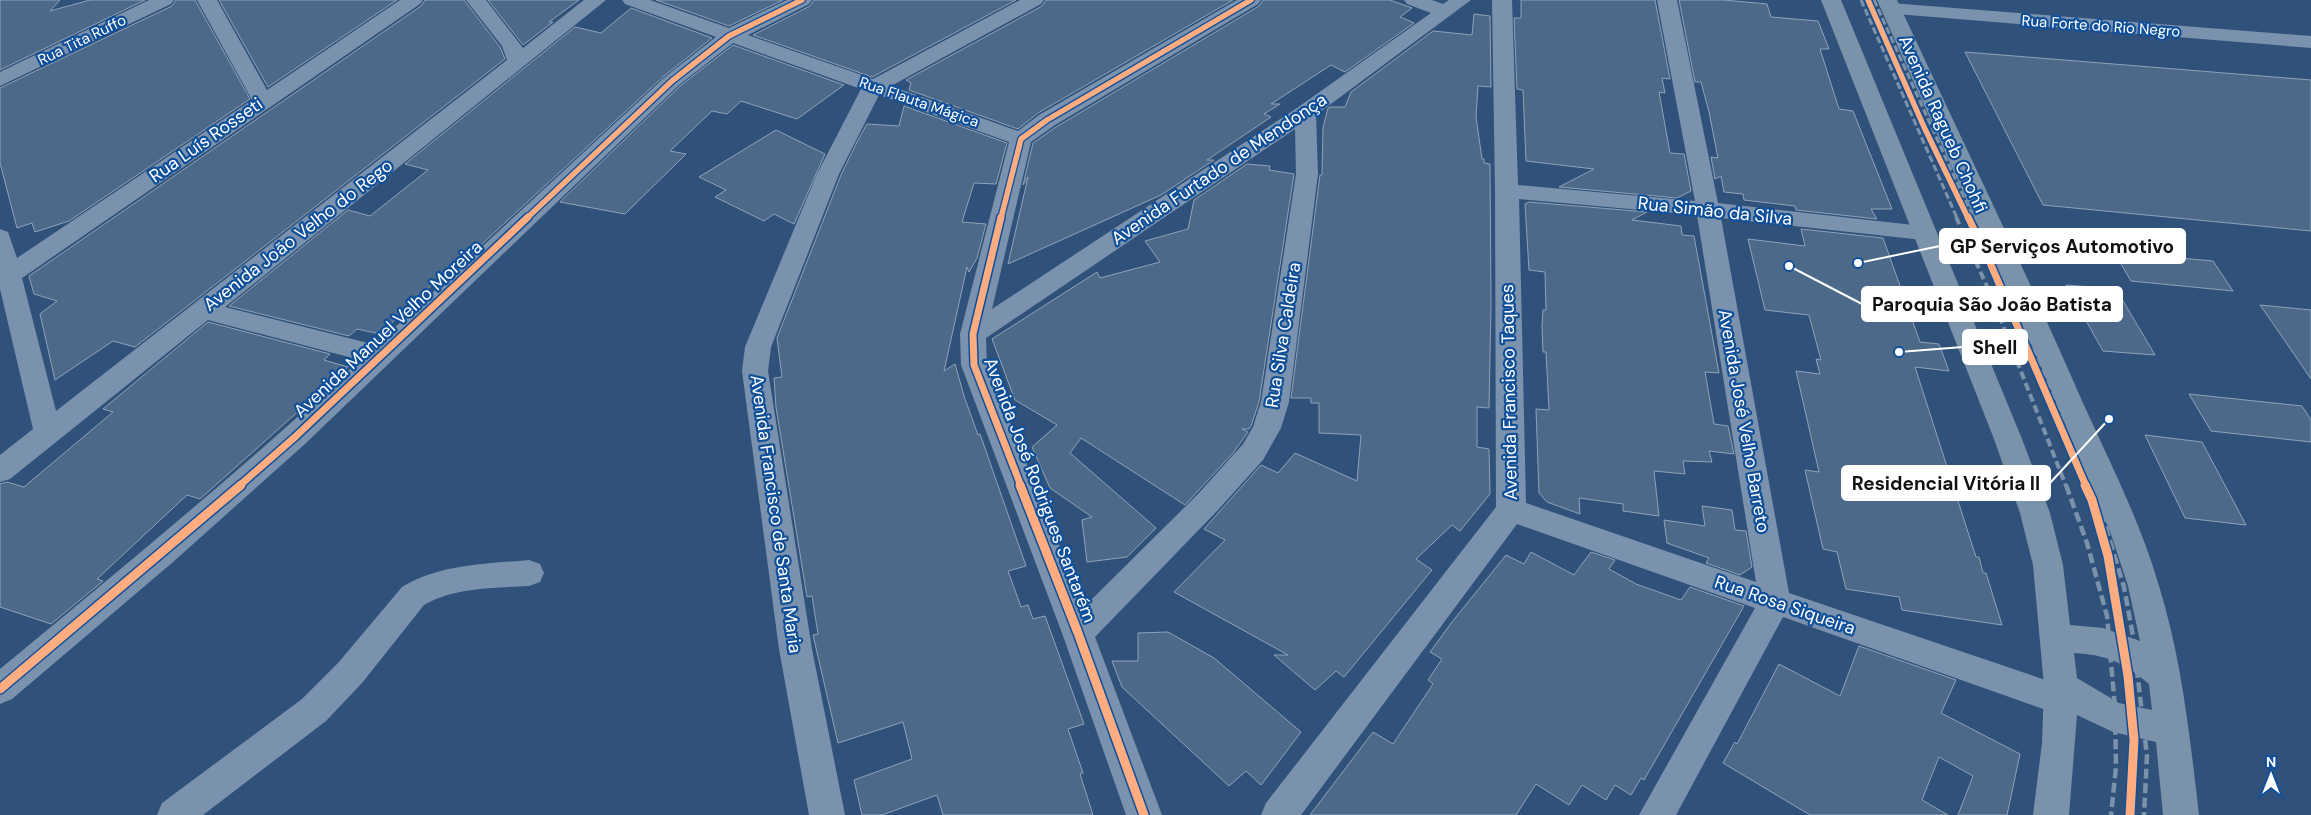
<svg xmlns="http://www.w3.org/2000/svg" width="2311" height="815" font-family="'DM Sans',sans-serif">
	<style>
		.building { fill: #4d6989; stroke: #8fa2b9 }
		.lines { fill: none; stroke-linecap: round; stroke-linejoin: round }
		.street { fill: #7a92ad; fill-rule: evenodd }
		.highway { fill: #7b92ab; fill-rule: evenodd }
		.rail-far2 { stroke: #7b92ab; stroke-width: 3; stroke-dasharray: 7 3; stroke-linecap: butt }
		.rail-far1 { stroke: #7b92ab; stroke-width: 4; stroke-dasharray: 8 4; stroke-linecap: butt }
		.rail { stroke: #7b92ab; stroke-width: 4.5; stroke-dasharray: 10 4.5; stroke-linecap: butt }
		.cycleway-far2-casing { stroke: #104f9a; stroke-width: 8 }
		.cycleway-far1-casing { stroke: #104f9a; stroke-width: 10 }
		.cycleway-casing { stroke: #104f9a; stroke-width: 12 }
		.cycleway-far2 { stroke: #ffac80; stroke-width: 5.5 }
		.cycleway-far1 { stroke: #ffac80; stroke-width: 7 }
		.cycleway { stroke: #ffac80; stroke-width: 9 }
		.labels { text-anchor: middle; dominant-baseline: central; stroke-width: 4.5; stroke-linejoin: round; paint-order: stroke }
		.far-street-label { font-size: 15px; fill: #fff; stroke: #104f9a }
		.street-label { font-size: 18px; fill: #fff; stroke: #104f9a }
		.leader { fill: none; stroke: #fff; stroke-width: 2 }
		.callout-dot { fill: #fff; stroke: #104f9a; stroke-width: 2 }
		.callout { fill: #fff; stroke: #fff; stroke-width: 2 }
		.callout-label { font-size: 19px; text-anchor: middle; font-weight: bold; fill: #111 }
	</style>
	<rect width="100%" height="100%" fill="#30527a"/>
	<!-- building -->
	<g class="building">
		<path d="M0,0H60L50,11L90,0H145L0,70Z"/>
		<path d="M176,0H195L250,99L69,221L35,232L32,223L17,228L0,163V88L172,6Z"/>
		<path d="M219,0H397L268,87Z"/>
		<path d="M425,0H464L500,47L505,59L135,347L113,341L55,380L40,314L57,301L34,294L29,276L421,6Z"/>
		<path d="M488,0H579L549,22H553L523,45Z"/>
		<path d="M656,0H783L729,26Z"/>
		<path d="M814,0H1016L872,77L753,35L810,6Z"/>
		<path d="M1046,0H1233L1038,113L1018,129L909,90L911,83L906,80L1042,6Z"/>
		<path d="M1263,0H1390L1412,8L1400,17L1414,23L1345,72L1331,65L1271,104H1280L1264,114L1271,117L1207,160H1214L1161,195L1008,264L1028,177L1023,185L1033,143L1056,127L1259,6Z"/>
		<path d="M1521,0H1655L1670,79L1662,78L1665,93L1659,92L1670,153L1684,154L1691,191L1677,198L1559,187L1594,169L1526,161L1523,90L1517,89L1514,18H1521Z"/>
		<path d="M1679,0H1724L1767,4L1771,17L1818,21L1829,49H1820L1839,109L1853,111L1892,209H1871L1877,219L1796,210L1795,206L1744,200L1743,194L1724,192L1721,176L1715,179L1711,157L1718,158L1709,112L1701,82H1695Z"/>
		<path d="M631,8L712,38L664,76L469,256L465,255L441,276L380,334L357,329L349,336L229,306L348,210L370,216L428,170L405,164L575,27L601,33Z"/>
		<path d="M1474,14L1490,16L1491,87L1478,86L1476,117L1482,159H1484V163L1490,164L1491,305L1489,408L1477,407V447L1489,449L1490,494L1460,531L1452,525L1416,559L1432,570L1344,677L1336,671L1315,690L1274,655H1288L1174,592L1225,540L1204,529L1261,465L1278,473L1295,453L1357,481L1361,435L1319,433V403H1311V398H1291L1320,175H1322L1323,128L1328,108L1331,107H1345L1351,92L1433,31L1472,35Z"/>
		<path d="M733,45L844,85L797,119L741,101L727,114L712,111L670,151L686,154L625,214L560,202L680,86Z"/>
		<path d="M1965,52L2311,80V231L2043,205Z"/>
		<path d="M904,106L1007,143L996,184L974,183L962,222L986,224L977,258L969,272L967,267L944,371L955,364L964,396L978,435L980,434L1026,566L1008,571L1021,607L1028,605L1033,619L1045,616L1084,724L1068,729L1083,773L1080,774L1093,815H943L937,795L882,815H862L854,780L912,759L903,722L838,743L813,635L818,634L812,596L807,597L776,407L774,378L782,377L777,338L841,175L857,142L867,124L899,126Z"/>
		<path d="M776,130L825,154L794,224L774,214L764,221L715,197L726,190L699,177Z"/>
		<path d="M1247,164L1270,166L1269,170L1294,174L1259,402L1251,426L1249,429H1242L1248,432L1233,453L1185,505L1081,438L1070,453L1156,528L1127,557L1087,562L1082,520L1092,517L1050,488L1032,447L1057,425L1015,400L992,339L1097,272L1100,278L1160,262L1145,241L1188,229L1194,200Z"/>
		<path d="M1529,202L1647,212L1632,220L1681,226L1682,235L1694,236L1719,373L1705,372L1714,424L1728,426L1734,454L1709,451L1712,462L1683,461L1685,474L1654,471L1659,516L1623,511V504L1579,498L1580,514L1547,502L1539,493L1536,409L1549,410L1546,352H1543L1542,327L1543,310H1546L1545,272L1529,270L1525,204Z"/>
		<path d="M1801,229L1883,238L1920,342L1939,344L1949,371L1915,367L1976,557H1979L1983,573H1986L2002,625L1902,610L1899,597L1846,589L1837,552L1823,549L1805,470L1819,472L1796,371L1820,374L1816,359L1821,360L1809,315L1765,310L1748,239L1805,246Z"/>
		<path d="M2114,252L2213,261L2233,291L2131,281Z"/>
		<path d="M2066,285L2116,289L2155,355L2103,351Z"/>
		<path d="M2260,305L2311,310V379L2272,322Z"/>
		<path d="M208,322L330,354L324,360L348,367L200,499L187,495L97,579L103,581L51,624L0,607V484L7,482L24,487L113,412L103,409Z"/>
		<path d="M2189,394L2302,406L2311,420V442L2211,431Z"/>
		<path d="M2145,435L2202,442L2246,525L2185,518Z"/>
		<path d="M1702,506L1732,510L1735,530L1746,531L1752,567L1740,575L1706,563L1709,558L1667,543L1664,520L1705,526Z"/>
		<path d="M1531,552L1574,575L1591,552L1615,560L1609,569L1636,584L1681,600L1690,587L1744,606L1644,780L1641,778L1631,795L1615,785L1606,800L1582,785L1569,805L1536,784L1516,815H1310L1373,732L1393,744L1433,684L1428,680L1442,659L1430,652L1452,622L1506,555L1524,564Z"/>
		<path d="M1168,632L1214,658L1301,732L1261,785L1246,771L1229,786L1122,687L1112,661H1138V633Z"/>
		<path d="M1859,646L1956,680L1941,713L2020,754L2007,815H1958L1973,776L1939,757L1922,800L1948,815H1810L1723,763L1735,742L1737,744L1779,664L1840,696Z"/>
	</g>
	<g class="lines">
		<!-- street -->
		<g class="street">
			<path d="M149,0H174L171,4L0,86V72Z"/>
			<path d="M197,0H217L267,90L400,0H423L420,4L22,278L56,411L507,60L502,46L466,0H486L523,48L584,0H606L225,307L376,345L665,77L716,37L625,4L622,0H650L729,28L787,0H812L809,4L748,35L873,79L1020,0H1044L1041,4L891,86L1018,131L1039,115L1237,0H1261L1258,4L1055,125L1031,142L992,309L1297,108L1431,13L1407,4L1404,0H1432L1443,4L1449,0H1471L1316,115L1318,174L1289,402L1281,428L1263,460L1218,510L1095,637L1162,815H1126L1062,633L961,365L960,334L1009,142L879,95L839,174L771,347L768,371L812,649L845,815H809L779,649L742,371L745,347L817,174L861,89L733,43L679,85L305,444L173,562L12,699L0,704V669C122,568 244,468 360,360L208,320L10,479L0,482V455L33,429L0,289V229L8,232L17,258L252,100ZM1295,129L1296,174L1261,402L1253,427L1243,444L1198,494L1084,607L987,365L986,338Z"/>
			<path d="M1492,0H1512L1518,185L1695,201L1657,0H1677L1718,203L1931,227L1935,232L1931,237L1923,240L1721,218L1789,593L2072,689L2077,700L2072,711L2060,715L1783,617L1676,815H1639L1755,608L1517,524L1301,815H1261L1266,803L1496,507L1495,191ZM1519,199L1697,215L1756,582L1526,503Z"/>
			<path d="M1891,3L2311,36V48L1884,13L1881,9L1884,5Z"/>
			<path d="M529,560L540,564L544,573L540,582L529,586C494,588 455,587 424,605L362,683L326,721L203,815H157L162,803L302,699L338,663L402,587C440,564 486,564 529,560Z"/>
		</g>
		<!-- highway -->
		<path class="highway" d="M1821,0H1841L2022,439L2050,513L2063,565L2070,625L2103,628L2140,641L2128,586L2111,534L2040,364L1877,0H1897C1959,134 2024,267 2083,403C2110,463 2141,523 2159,586C2182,660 2190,738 2199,815H2163L2156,742L2113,732L2077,715L2069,815H2033L2042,743L2044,686L2033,565L2020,513L1994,439ZM2074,653C2107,655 2123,662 2149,684L2152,710L2119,703L2077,678Z"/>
		<!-- rail-far2 -->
		<g class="rail-far2">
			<path d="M1861,0L1957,218"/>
			<path d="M1874,0L1973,218"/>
		</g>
		<!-- rail-far1 -->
		<g class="rail-far1">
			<path d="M1956,217L1993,300L2066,486"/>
			<path d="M1973,217L2088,470L2093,486"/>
		</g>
		<!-- rail -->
		<g class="rail">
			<path d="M2066,485L2087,543L2107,616L2115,708L2116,767L2111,815"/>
			<path d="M2093,485L2124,587L2133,636L2147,756L2144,815"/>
		</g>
		<defs>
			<g id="cycleway-far2">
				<path d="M1868,0L1924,127L1968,218"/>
				<path d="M527,218L672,81L729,36L802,0"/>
				<path d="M1001,218L1021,139L1047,120L1251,0"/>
			</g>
			<g id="cycleway-far1">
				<path d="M1001,217L973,334L974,365L1021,486"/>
				<path d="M1968,217L1988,258L2086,486"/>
				<path d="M239,486L295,437L528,217"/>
			</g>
			<g id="cycleway">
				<path d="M1020,485L1078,633L1144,815"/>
				<path d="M2085,485L2092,500L2108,556L2128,676L2134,740L2130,815"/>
				<path d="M0,689L241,485"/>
			</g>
		</defs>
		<!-- cycleway-far2 casing -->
		<use href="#cycleway-far2" class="cycleway-far2-casing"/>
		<!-- cycleway-far1 casing -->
		<use href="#cycleway-far1" class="cycleway-far1-casing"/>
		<!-- cycleway casing -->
		<use href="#cycleway" class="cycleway-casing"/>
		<!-- cycleway-far2 -->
		<use href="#cycleway-far2" class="cycleway-far2"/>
		<!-- cycleway-far1 -->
		<use href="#cycleway-far1" class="cycleway-far1"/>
		<!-- cycleway -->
		<use href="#cycleway" class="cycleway"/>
	</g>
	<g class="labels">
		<!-- far-street labels -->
		<g class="far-street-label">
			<text transform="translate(2101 26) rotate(4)">Rua Forte do Rio Negro</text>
			<text transform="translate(82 40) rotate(-26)">Rua Tita Ruffo</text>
			<text transform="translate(919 102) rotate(19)">Rua Flauta Mágica</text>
		</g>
		<!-- street labels -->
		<g class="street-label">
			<text transform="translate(1943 124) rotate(66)">Avenida Ragueb Chohfi</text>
			<text transform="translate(206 140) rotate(-35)">Rua Luís Rosseti</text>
			<text transform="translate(1219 169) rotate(-34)">Avenida Furtado de Mendonça</text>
			<text transform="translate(1715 211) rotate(6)">Rua Simão da Silva</text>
			<text transform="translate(298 235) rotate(-38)">Avenida João Velho do Rego</text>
			<text transform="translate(388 329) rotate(-43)">Avenida Manuel Velho Moreira</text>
			<text transform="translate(1283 335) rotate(-81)">Rua Silva Caldeira</text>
			<text transform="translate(1509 392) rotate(-91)">Avenida Francisco Taques</text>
			<text transform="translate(1744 421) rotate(80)">Avenida José Velho Barreto</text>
			<text transform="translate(1040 490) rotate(69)">Avenida José Rodrigues Santarém</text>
			<text transform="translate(776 514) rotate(82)">Avenida Francisco de Santa Maria</text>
			<text transform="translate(1785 605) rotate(19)">Rua Rosa Siqueira</text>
		</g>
	</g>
	<!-- callouts -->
	<path class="leader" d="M1858 263L1940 246M1789 266L1862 304M1899 352L1963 347M2109 419L2050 483"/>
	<g class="callout-dot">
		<circle cx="1858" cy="263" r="5"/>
		<circle cx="1789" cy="266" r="5"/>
		<circle cx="1899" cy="352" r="5"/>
		<circle cx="2109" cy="419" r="5"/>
	</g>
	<g class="callout">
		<rect x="1940" y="229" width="245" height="34" rx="5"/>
		<rect x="1862" y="287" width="260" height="34" rx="5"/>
		<rect x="1963" y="330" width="64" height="34" rx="5"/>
		<rect x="1842" y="466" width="208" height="34" rx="5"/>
	</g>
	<g class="callout-label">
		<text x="2062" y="253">GP Serviços Automotivo</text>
		<text x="1992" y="311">Paroquia São João Batista</text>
		<text x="1995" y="354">Shell</text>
		<text x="1946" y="490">Residencial Vitória II</text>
	</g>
	<!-- north arrow -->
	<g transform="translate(2271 775)" stroke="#104f9a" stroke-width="4" paint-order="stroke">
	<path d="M0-4L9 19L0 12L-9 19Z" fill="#ffffff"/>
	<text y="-8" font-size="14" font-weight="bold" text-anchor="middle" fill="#ffffff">N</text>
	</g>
</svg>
